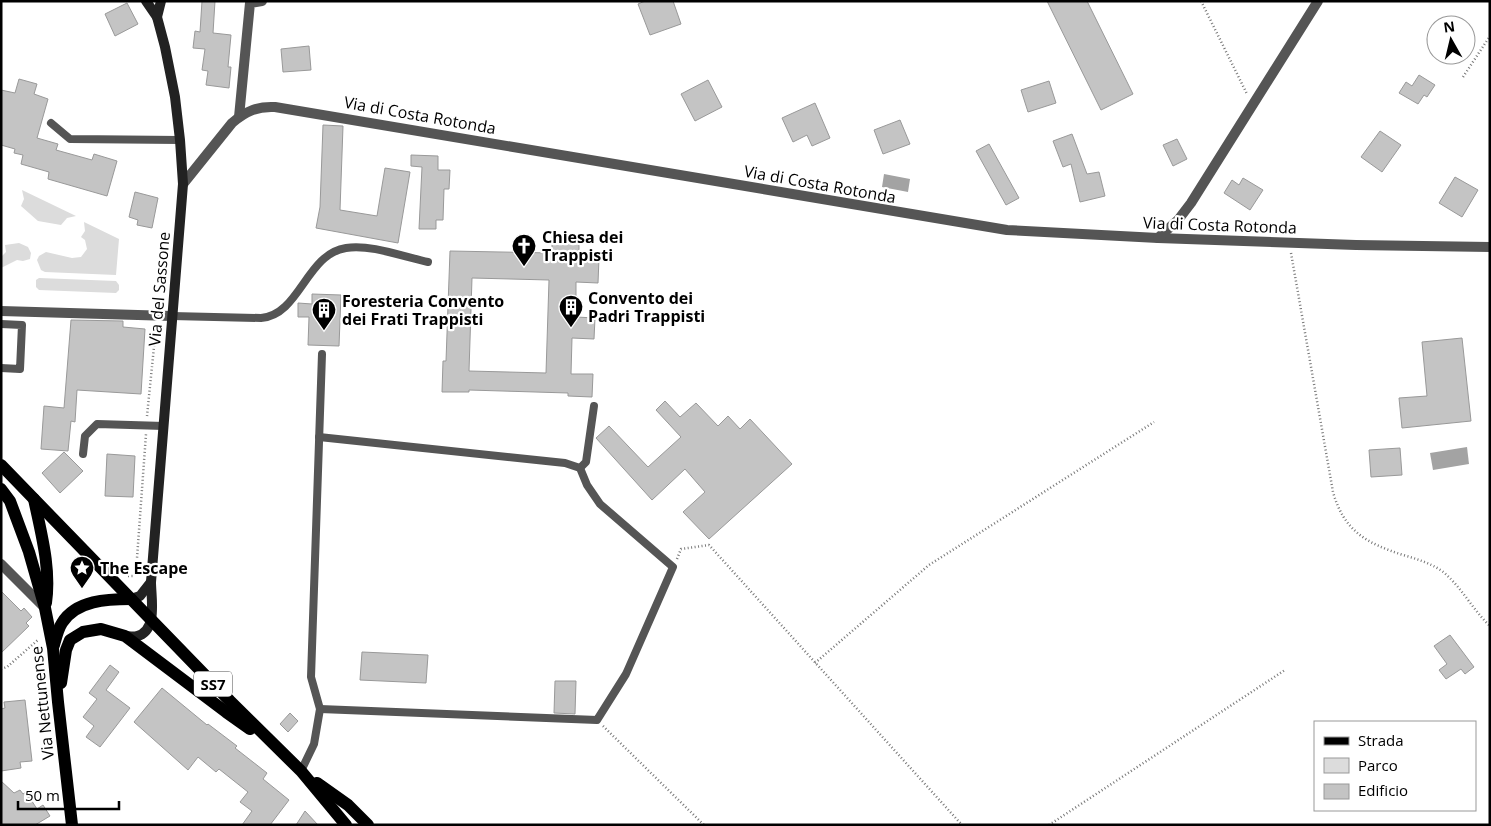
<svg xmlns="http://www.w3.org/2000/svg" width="1491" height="826" font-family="'Open Sans',sans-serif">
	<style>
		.green { fill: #dcdcdc }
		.water { fill: #a3a3a3 }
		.building { fill: #c4c4c4; stroke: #999; fill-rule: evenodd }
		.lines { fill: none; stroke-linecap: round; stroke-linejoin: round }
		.path { stroke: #777; stroke-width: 2.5; stroke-dasharray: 1 2.5; stroke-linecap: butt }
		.lane { stroke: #555; stroke-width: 8 }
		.street { stroke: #555; stroke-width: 10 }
		.secondary { stroke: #222; stroke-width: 10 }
		.primary { stroke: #000; stroke-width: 12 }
		.labels { text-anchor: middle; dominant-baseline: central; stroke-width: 4.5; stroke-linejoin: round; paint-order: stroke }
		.shield { fill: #fff; stroke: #4c4c4c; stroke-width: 1 }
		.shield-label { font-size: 15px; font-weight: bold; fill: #000 }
		.street-label { font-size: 16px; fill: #000; stroke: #fff }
		.poi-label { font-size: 16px; font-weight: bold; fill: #000; stroke: #fff; text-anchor: start }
	</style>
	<rect width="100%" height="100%" fill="#fff"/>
	<!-- green -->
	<g class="green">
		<path d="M22,190L76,216L67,218L61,225L38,221L21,206L24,199Z"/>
		<path d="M84,222L119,239L116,275L45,272L41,270L37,260L39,256L46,252L72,258L81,257L87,249L85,240L81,237L85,231Z"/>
		<path d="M19,243L28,247L31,253L30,259L23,261L17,260L1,268V257L6,252L5,245Z"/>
		<path d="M39,278L116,281L119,285V290L116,293L39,290L36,287V280Z"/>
	</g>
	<!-- water -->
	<g class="water">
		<path d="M884,174L910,179L908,192L882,187Z"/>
		<path d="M1467,447L1469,464L1433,470L1430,453Z"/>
	</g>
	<!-- building -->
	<g class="building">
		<path d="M202,1H215L213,33L231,35L228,67H231L229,88L206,85L208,71L202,70L205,49L193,48L195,31L200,32Z"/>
		<path d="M645,1H673L681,24L650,35L638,4Z"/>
		<path d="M1047,1H1087L1133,94L1101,110Z"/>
		<path d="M127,3L138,24L115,36L105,14Z"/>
		<path d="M309,46L311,70L283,72L281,49Z"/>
		<path d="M1419,75L1435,85L1427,97L1424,95L1418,104L1399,93L1406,82L1412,86Z"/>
		<path d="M19,79L37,84L34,94L48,99L37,138L58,144L56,150L92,160L94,154L117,161L107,196L48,179L49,172L21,164L23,155L14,153L15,149L1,145V90L15,93Z"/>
		<path d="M708,80L722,107L695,121L681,94Z"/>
		<path d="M1049,81L1056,103L1028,112L1021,90Z"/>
		<path d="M815,103L830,138L812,146L807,135L793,142L782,118Z"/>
		<path d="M900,120L910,144L883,154L874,130Z"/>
		<path d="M323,125L343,126L340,210L377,216L385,168L410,172L398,243L316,228L320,207Z"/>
		<path d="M1380,131L1401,145L1382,172L1361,157Z"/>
		<path d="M1072,134L1087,174L1099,172L1105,196L1080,202L1071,164L1063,167L1053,141Z"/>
		<path d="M1177,139L1187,159L1173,166L1163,145Z"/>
		<path d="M989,144L1019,198L1006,205L976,151Z"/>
		<path d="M411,155L438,156V170H450L449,189H444L443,220H436V229H419L422,167L411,166Z"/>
		<path d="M1455,177L1478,190L1462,217L1439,203Z"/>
		<path d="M1243,178L1263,190L1250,210L1224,193L1232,180L1239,185Z"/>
		<path d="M135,192L158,198L152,228L137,225L138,220L129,217Z"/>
		<path d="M552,235L579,236V257L599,258L598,283L576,282V317L595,318L594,339L572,338L571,374H593L592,397L568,396V393L469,390V392H442L443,361H446L450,251L552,253ZM472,278L549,280L546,373L469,371Z"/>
		<path d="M312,294L341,295L339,346L308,345L309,317H298V303L312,304Z"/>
		<path d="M71,320L123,321V327L145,329L141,394L77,390L75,422L71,421L68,451L41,449L44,406L64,408Z"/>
		<path d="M1462,338L1471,421L1402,428L1399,398L1427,396L1422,342Z"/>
		<path d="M665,401L680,417L696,403L718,426L728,416L740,429L750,419L792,464L709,539L683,512L705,492L685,469L652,500L596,438L609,426L648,467L681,437L656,410Z"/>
		<path d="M1400,448L1402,475L1371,477L1369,450Z"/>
		<path d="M64,452L83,471L60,493L42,473Z"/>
		<path d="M107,454L135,456L133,497L105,496Z"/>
		<path d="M1,591L21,611L24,608L32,617L26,623L29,626L1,653Z"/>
		<path d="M1450,635L1474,667L1465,674L1461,669L1446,679L1439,670L1447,664L1434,646Z"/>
		<path d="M362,652L428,655L426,683L360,680Z"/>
		<path d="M110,665L119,672L106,690L130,708L100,747L86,737L94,726L83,717L97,699L89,693Z"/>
		<path d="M555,681H576L575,714L554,713Z"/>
		<path d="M162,688L207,725L208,724L237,746L235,748L267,773L263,779L289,800L270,825H242L252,811L240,802L248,792L219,769L216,772L198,757L188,770L134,722Z"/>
		<path d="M25,700L32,761L20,762L21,768L1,771V709L5,708L4,702Z"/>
		<path d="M290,713L298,721L288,732L280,724Z"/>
		<path d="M1,781L14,793L20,790L23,794L26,792L37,809L43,805L50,816L35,825H1Z"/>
		<path d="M305,811L318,825H296Z"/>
	</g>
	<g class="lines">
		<!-- path -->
		<g class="path">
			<path d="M1201,1L1247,94"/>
			<path d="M1463,77L1490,36"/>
			<path d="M1291,253L1333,492C1344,531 1366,543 1403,555C1417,559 1430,563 1442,571C1461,586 1472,609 1490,626"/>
			<path d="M147,416L156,327"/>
			<path d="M677,559L681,549L709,545L962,825"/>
			<path d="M128,576H133L136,572L146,434"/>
			<path d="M815,663L929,565L1154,422"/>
			<path d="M1,669L7,667L39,639"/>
			<path d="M603,726L704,825"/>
			<path d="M1049,825L1285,670"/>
		</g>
		<!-- lane -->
		<g class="lane">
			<path d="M51,123L70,139L180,140"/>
			<path d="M172,316L261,318C300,315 306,254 346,248C371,244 404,257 428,262"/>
			<path d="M1,324L22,325L20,369L1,368"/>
			<path d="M319,437L565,463L580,468L587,485L600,504L673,567L626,674L597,720L320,709"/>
			<path d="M83,454L85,436L97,424L164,426"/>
			<path d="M580,468L586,462L594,406"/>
			<path d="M301,771L314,744L320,709L311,677L322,354"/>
		</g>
		<!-- street -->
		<g class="street">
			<path d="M239,117L250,3L262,1"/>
			<path d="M183,184L232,123C246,111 258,106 275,107L1007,230L1158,238L1356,245L1490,247"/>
			<path d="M1158,238L1178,220L1191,203L1318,1"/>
			<path d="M1,311L172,316"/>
			<path d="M1,564L44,607"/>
		</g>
		<!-- secondary -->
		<g class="secondary">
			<path d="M146,1L157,17"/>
			<path d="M131,599L140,596L151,582"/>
			<path d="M125,636C128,636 134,637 137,636C158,631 151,598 151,582L183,184L180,140L175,97L165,47L157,17L161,1"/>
		</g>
		<!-- primary -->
		<g class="primary">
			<path d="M1,465L230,701L301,771L346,825"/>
			<path d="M1,489L10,501L29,552L45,608L53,648L58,702L72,825"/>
			<path d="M34,499C41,533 51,568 46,603"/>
			<path d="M54,645C56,638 58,629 62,623C76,600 108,599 131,599"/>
			<path d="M61,683L66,650L70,640L83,632L101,629L125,636L226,712L250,729"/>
			<path d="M317,783L348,805L368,825"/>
		</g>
	</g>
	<!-- icons -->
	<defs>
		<symbol id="church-pin" viewBox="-11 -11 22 30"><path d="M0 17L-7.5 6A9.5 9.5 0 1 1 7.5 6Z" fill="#000" stroke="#fff"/><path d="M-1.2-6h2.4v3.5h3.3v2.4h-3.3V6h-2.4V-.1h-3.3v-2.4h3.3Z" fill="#fff"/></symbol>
		<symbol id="building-pin" viewBox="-11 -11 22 30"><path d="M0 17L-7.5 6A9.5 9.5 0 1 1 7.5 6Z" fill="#000" stroke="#fff"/><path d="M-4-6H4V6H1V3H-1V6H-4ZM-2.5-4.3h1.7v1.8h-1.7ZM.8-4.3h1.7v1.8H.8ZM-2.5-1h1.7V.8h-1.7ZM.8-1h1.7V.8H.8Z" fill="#fff"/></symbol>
		<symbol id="sight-pin" viewBox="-11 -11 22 30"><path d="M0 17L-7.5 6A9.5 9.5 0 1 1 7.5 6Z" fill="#000" stroke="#fff"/><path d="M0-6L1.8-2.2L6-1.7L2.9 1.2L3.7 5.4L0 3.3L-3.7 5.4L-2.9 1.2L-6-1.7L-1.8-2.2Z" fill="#fff"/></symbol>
	</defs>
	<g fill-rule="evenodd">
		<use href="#church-pin" x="510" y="232" width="28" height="38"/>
		<use href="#building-pin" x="557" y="293" width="28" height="38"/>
		<use href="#building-pin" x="310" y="296" width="28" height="38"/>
		<use href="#sight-pin" x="68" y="554" width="28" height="38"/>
	</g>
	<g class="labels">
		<!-- shield labels -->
		<rect class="shield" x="194" y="671.5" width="38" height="25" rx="4"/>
		<g class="shield-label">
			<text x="213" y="684">SS7</text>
		</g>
		<!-- street labels -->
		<g class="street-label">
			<text transform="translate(420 115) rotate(10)">Via di Costa Rotonda</text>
			<text transform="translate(820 184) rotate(10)">Via di Costa Rotonda</text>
			<text transform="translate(1220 225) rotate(2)">Via di Costa Rotonda</text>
			<text transform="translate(159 289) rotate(-85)">Via del Sassone</text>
			<text transform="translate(42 703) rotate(-96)">Via Nettunense</text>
		</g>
		<!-- poi labels -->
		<g class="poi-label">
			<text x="542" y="237">Chiesa dei<tspan x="542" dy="18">Trappisti</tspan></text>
			<text x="588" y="298">Convento dei<tspan x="588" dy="18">Padri Trappisti</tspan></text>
			<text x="342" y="301">Foresteria Convento<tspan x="342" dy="18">dei Frati Trappisti</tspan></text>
			<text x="100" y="568">The Escape</text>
		</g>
	</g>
	<!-- border -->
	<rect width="1491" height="826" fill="none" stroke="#000000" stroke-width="5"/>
	<!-- legend -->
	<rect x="1314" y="721" width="162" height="90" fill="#ffffff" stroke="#999999"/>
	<rect x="1324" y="737" width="25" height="8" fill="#000000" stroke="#999999"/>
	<text x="1358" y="746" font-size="15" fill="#000000">Strada</text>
	<rect x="1324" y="758" width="25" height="15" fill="#dcdcdc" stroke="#999999"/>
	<text x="1358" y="771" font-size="15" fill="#000000">Parco</text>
	<rect x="1324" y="784" width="25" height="15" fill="#c4c4c4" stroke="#999999"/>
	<text x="1358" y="796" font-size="15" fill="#000000">Edificio</text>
	<!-- north arrow -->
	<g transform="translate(1451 40) rotate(352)"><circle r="24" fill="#ffffff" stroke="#999999"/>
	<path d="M0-4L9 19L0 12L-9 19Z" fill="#000000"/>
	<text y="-8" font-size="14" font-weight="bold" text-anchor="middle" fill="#000000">N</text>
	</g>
	<!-- scale -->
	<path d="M18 801v8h101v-8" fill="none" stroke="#000000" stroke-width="2.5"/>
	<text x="25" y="801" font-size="15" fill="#000000" stroke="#ffffff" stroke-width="4" paint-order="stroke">50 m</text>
</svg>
